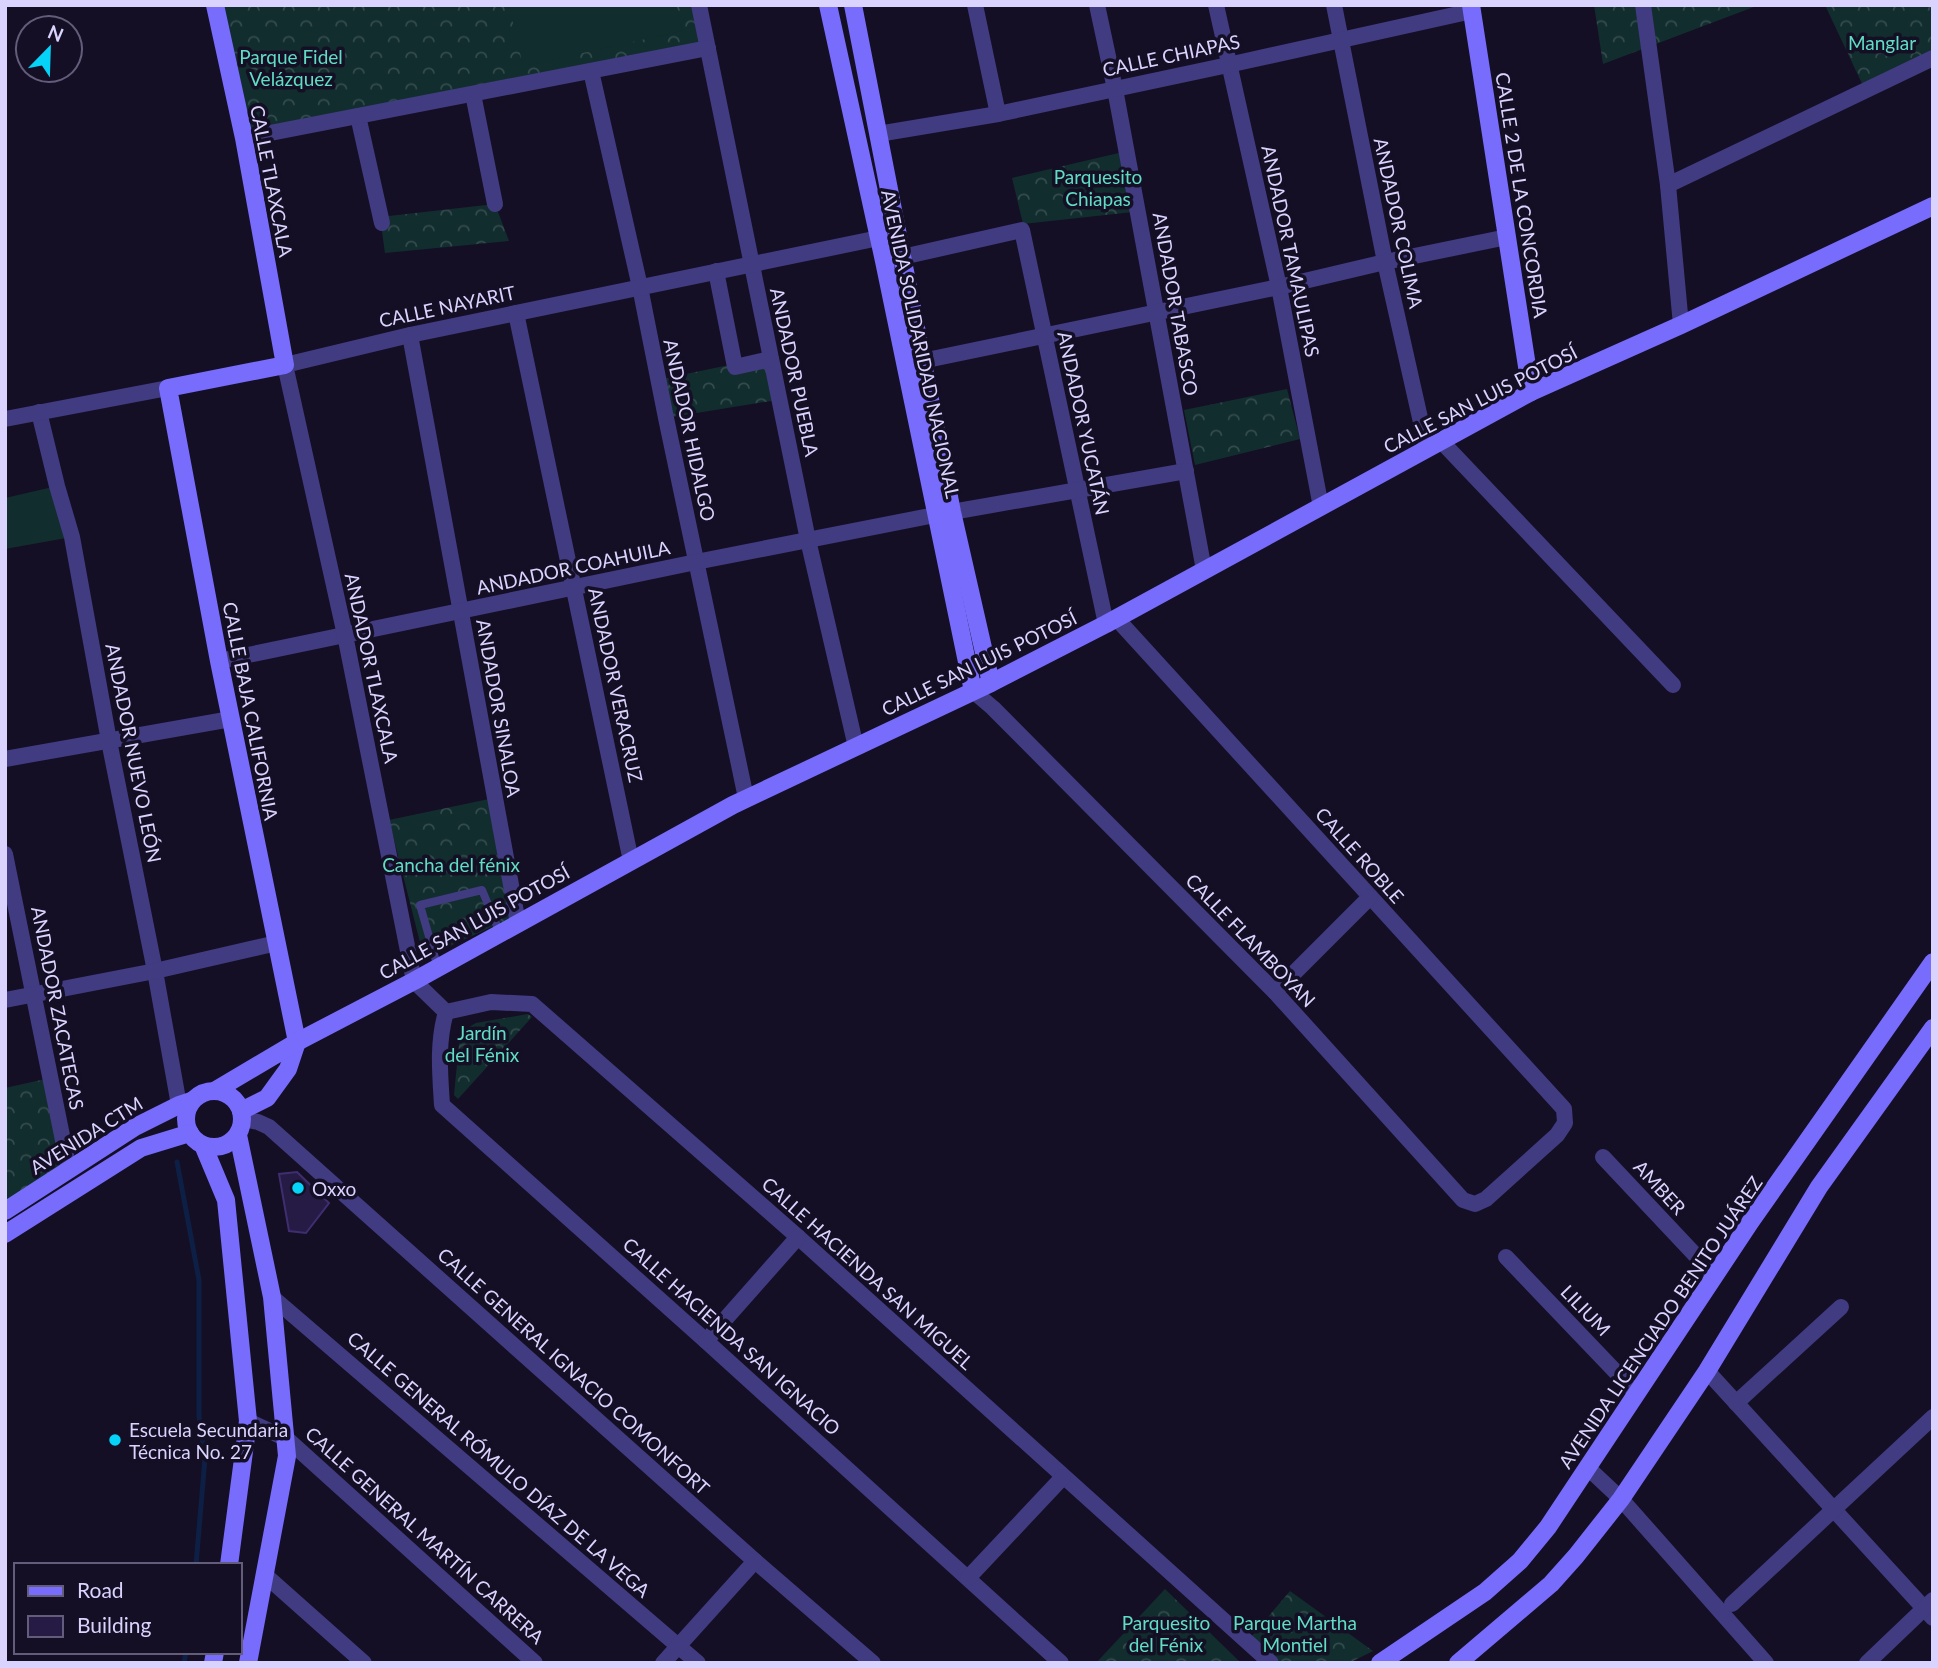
<svg xmlns="http://www.w3.org/2000/svg" width="1938" height="1668" font-family="Lato,sans-serif">
	<style>
		.forest { fill: url(#forest-crowns) }
		.garden { fill: #122d2e }
		.lines { fill: none; stroke-linecap: round; stroke-linejoin: round }
		.stream { stroke: #0d1f45; stroke-width: 5 }
		.building { fill: #261b45; stroke: #3e2e70; stroke-width: 2 }
		.lane { stroke: #413b82; stroke-width: 8 }
		.street { stroke: #413b82; stroke-width: 16 }
		.secondary { stroke: #776cfc; stroke-width: 18 }
		.poi-dot { fill: #05d3f8; stroke: #140f24; stroke-width: 2.5 }
		.labels { text-anchor: middle; dominant-baseline: central; stroke-width: 7; stroke-linejoin: round; paint-order: stroke }
		.park-label { font-size: 19px; fill: #60ddc4; stroke: #140f24 }
		.street-label { font-size: 19px; fill: #dad3fe; stroke: #140f24 }
		.poi-label { font-size: 19px; fill: #dad3fe; stroke: #140f24; text-anchor: start }
	</style>
	<defs>
		<pattern id="forest-crowns" width="20" height="18" patternUnits="userSpaceOnUse" patternTransform="scale(1.75)"><rect width="20" height="18" fill="#122d2e"/><path d="M2 6a3 3 0 1 1 6 0M12 15a3 3 0 1 1 6 0" fill="none" stroke="#344b4d"/></pattern>
	</defs>
	<rect width="100%" height="100%" fill="#140f24"/>
	<!-- forest -->
	<g class="forest">
		<path d="M215,5H700L708,48L244,138Z"/>
		<path d="M1594,5H1759L1603,64Z"/>
		<path d="M1825,5H1933V56L1865,90Z"/>
		<path d="M1123,152L1133,212L1023,224L1012,178Z"/>
		<path d="M495,204L509,241L385,253L380,217Z"/>
		<path d="M767,357L777,400L666,418L657,380Z"/>
		<path d="M1287,389L1300,439L1195,465L1184,410Z"/>
		<path d="M489,799L511,918L424,958L389,820Z"/>
		<path d="M528,1014L532,1017L458,1099L454,1095L459,1044L465,1029L476,1023Z"/>
		<path d="M50,1078L69,1170L5,1211V1088Z"/>
		<path d="M1165,1589L1241,1663H1096Z"/>
		<path d="M1290,1591L1373,1651L1349,1663H1281L1251,1637Z"/>
	</g>
	<!-- garden -->
	<g class="garden">
		<path d="M509,5H676L682,31L523,66Z"/>
		<path d="M57,486L72,537L5,549V498Z"/>
	</g>
	<g class="lines">
		<!-- stream -->
		<g class="stream">
			<path d="M177,1162L199,1280V1416L205,1458L196,1565"/>
			<path d="M184,1663L186,1652"/>
		</g>
	</g>
	<!-- building -->
	<path class="building" d="M297,1172L329,1203L306,1233L289,1231L279,1174Z"/>
	<g class="lines">
		<!-- lane -->
		<path class="lane" d="M438,968L420,905L482,890L500,933"/>
		<!-- street -->
		<g class="street">
			<path d="M699,5L808,540L856,747"/>
			<path d="M975,5L998,114"/>
			<path d="M1097,5L1115,89L1204,570"/>
			<path d="M1216,5L1279,287L1321,507"/>
			<path d="M1334,5L1385,262L1427,449"/>
			<path d="M1643,5L1668,185L1681,325"/>
			<path d="M591,71L640,287L666,418L746,798"/>
			<path d="M473,94L495,204"/>
			<path d="M358,116L382,223"/>
			<path d="M878,134L998,114L1228,65L1472,11"/>
			<path d="M244,138L708,48"/>
			<path d="M1668,185L1933,58"/>
			<path d="M889,260L1022,230L1106,624"/>
			<path d="M716,271L735,367L771,359"/>
			<path d="M516,313L631,861"/>
			<path d="M410,335L518,923"/>
			<path d="M922,361L1279,287L1385,262L1507,237"/>
			<path d="M39,412L57,486L72,537L109,741L155,971L179,1105"/>
			<path d="M5,419L168,388"/>
			<path d="M1441,441L1673,685"/>
			<path d="M952,512L1186,471"/>
			<path d="M219,661L696,562L935,515"/>
			<path d="M973,691L993,708L1275,992L1463,1200L1475,1204L1486,1199L1557,1135L1565,1123L1564,1109L1117,619"/>
			<path d="M5,759L231,719"/>
			<path d="M5,854L69,1170"/>
			<path d="M1275,992L1370,897"/>
			<path d="M5,1000L155,971L277,943"/>
			<path d="M446,1012L414,981L345,635L285,365L410,335L898,234"/>
			<path d="M446,1012L491,1002L532,1004L798,1237L1271,1663"/>
			<path d="M446,1012C437,1043 440,1073 442,1105L706,1341L1061,1663"/>
			<path d="M243,1119L258,1122L269,1127L755,1561L873,1663"/>
			<path d="M1603,1157L1715,1276"/>
			<path d="M1506,1257L1636,1393"/>
			<path d="M272,1297L698,1663"/>
			<path d="M706,1341L798,1237"/>
			<path d="M1707,1371L1933,1618"/>
			<path d="M1736,1403L1841,1307"/>
			<path d="M248,1421L287,1439L535,1663"/>
			<path d="M1588,1468L1621,1499L1766,1663"/>
			<path d="M265,1575L364,1663"/>
			<path d="M968,1578L1063,1477"/>
			<path d="M1732,1604L1933,1417"/>
			<path d="M663,1663L755,1561"/>
			<path d="M1867,1663L1933,1600"/>
		</g>
		<!-- secondary -->
		<g class="secondary">
			<path d="M215,5L244,138L285,365L168,388L219,661L297,1042L288,1069L267,1098L241,1111"/>
			<path d="M828,5L884,261L973,691"/>
			<path d="M853,5L952,512L991,683"/>
			<path d="M1471,5L1531,392"/>
			<path d="M216,1090L297,1042L414,981L733,805L991,683L1106,624L1531,392L1681,325L1933,206"/>
			<circle cx="214" cy="1119" r="28"/>
			<path d="M238,1135L272,1297L287,1456L248,1663"/>
			<path d="M203,1145L226,1200L248,1421L229,1565"/>
			<path d="M5,1211L135,1127L179,1105L191,1101"/>
			<path d="M5,1234L141,1148L190,1133"/>
			<path d="M213,1663L215,1652"/>
			<path d="M1380,1663L1485,1592L1520,1561L1548,1527L1751,1221L1933,962"/>
			<path d="M1458,1663L1551,1584L1576,1556L1621,1499L1707,1371L1819,1187L1933,1028"/>
		</g>
	</g>
	<!-- markers -->
	<g class="poi-dot">
		<circle cx="298" cy="1188" r="7"/>
		<circle cx="115" cy="1440" r="7"/>
	</g>
	<g class="labels">
		<!-- park labels -->
		<g class="park-label">
			<text x="1882" y="42">Manglar</text>
			<text x="291" y="56">Parque Fidel<tspan x="291" dy="22">Velázquez</tspan></text>
			<text x="1098" y="176">Parquesito<tspan x="1098" dy="22">Chiapas</tspan></text>
			<text x="451" y="864">Cancha del fénix</text>
			<text x="482" y="1032">Jardín<tspan x="482" dy="22">del Fénix</tspan></text>
			<text x="1166" y="1622">Parquesito<tspan x="1166" dy="22">del Fénix</tspan></text>
			<text x="1295" y="1622">Parque Martha<tspan x="1295" dy="22">Montiel</tspan></text>
		</g>
		<!-- street labels -->
		<g class="street-label">
			<text transform="translate(1171 55) rotate(-12)">CALLE CHIAPAS</text>
			<text transform="translate(272 181) rotate(79)">CALLE TLAXCALA</text>
			<text transform="translate(1522 195) rotate(81)">CALLE 2 DE LA CONCORDIA</text>
			<text transform="translate(1399 223) rotate(78)">ANDADOR COLIMA</text>
			<text transform="translate(1291 251) rotate(78)">ANDADOR TAMAULIPAS</text>
			<text transform="translate(1176 304) rotate(80)">ANDADOR TABASCO</text>
			<text transform="translate(447 306) rotate(-12)">CALLE NAYARIT</text>
			<text transform="translate(921 344) rotate(78)">AVENIDA SOLIDARIDAD NACIONAL</text>
			<text transform="translate(795 372) rotate(78)">ANDADOR PUEBLA</text>
			<text transform="translate(1480 399) rotate(-27)">CALLE SAN LUIS POTOSÍ</text>
			<text transform="translate(1084 423) rotate(78)">ANDADOR YUCATÁN</text>
			<text transform="translate(690 430) rotate(78)">ANDADOR HIDALGO</text>
			<text transform="translate(573 567) rotate(-12)">ANDADOR COAHUILA</text>
			<text transform="translate(979 663) rotate(-26)">CALLE SAN LUIS POTOSÍ</text>
			<text transform="translate(372 668) rotate(78)">ANDADOR TLAXCALA</text>
			<text transform="translate(616 685) rotate(78)">ANDADOR VERACRUZ</text>
			<text transform="translate(499 708) rotate(80)">ANDADOR SINALOA</text>
			<text transform="translate(251 711) rotate(79)">CALLE BAJA CALIFORNIA</text>
			<text transform="translate(134 753) rotate(79)">ANDADOR NUEVO LEÓN</text>
			<text transform="translate(1360 855) rotate(48)">CALLE ROBLE</text>
			<text transform="translate(474 922) rotate(-29)">CALLE SAN LUIS POTOSÍ</text>
			<text transform="translate(1251 940) rotate(46)">CALLE FLAMBOYAN</text>
			<text transform="translate(58 1008) rotate(79)">ANDADOR ZACATECAS</text>
			<text transform="translate(86 1135) rotate(-32)">AVENIDA CTM</text>
			<text transform="translate(1660 1187) rotate(47)">AMBER</text>
			<text transform="translate(868 1273) rotate(42)">CALLE HACIENDA SAN MIGUEL</text>
			<text transform="translate(1586 1310) rotate(46)">LILIUM</text>
			<text transform="translate(1660 1322) rotate(-56)">AVENIDA LICENCIADO BENITO JUÁREZ</text>
			<text transform="translate(732 1336) rotate(42)">CALLE HACIENDA SAN IGNACIO</text>
			<text transform="translate(574 1371) rotate(42)">CALLE GENERAL IGNACIO COMONFORT</text>
			<text transform="translate(499 1464) rotate(41)">CALLE GENERAL RÓMULO DÍAZ DE LA VEGA</text>
			<text transform="translate(425 1535) rotate(42)">CALLE GENERAL MARTÍN CARRERA</text>
		</g>
		<!-- poi labels -->
		<g class="poi-label">
			<text x="312" y="1188">Oxxo</text>
			<text x="129" y="1429">Escuela Secundaria<tspan x="129" dy="22">Técnica No. 27</tspan></text>
		</g>
	</g>
	<!-- border -->
	<rect width="1938" height="1668" fill="none" stroke="#dad3fe" stroke-width="14"/>
	<!-- legend -->
	<rect x="14" y="1563" width="228" height="91" fill="#140f24" stroke="#635d7b" stroke-width="2"/>
	<rect x="28" y="1586" width="35" height="10" fill="#776cfc" stroke="#635d7b" stroke-width="2"/>
	<text x="77" y="1598" font-size="21" fill="#dad3fe">Road</text>
	<rect x="28" y="1616" width="35" height="21" fill="#261b45" stroke="#635d7b" stroke-width="2"/>
	<text x="77" y="1633" font-size="21" fill="#dad3fe">Building</text>
	<!-- north arrow -->
	<g transform="translate(49 49) rotate(23)"><circle r="33" fill="#140f24" stroke="#635d7b" stroke-width="2"/>
	<path d="M0-5L12 26L0 18L-12 26Z" fill="#05d3f8"/>
	<text y="-10" font-size="19" font-weight="bold" text-anchor="middle" fill="#dad3fe">N</text>
	</g>
</svg>
